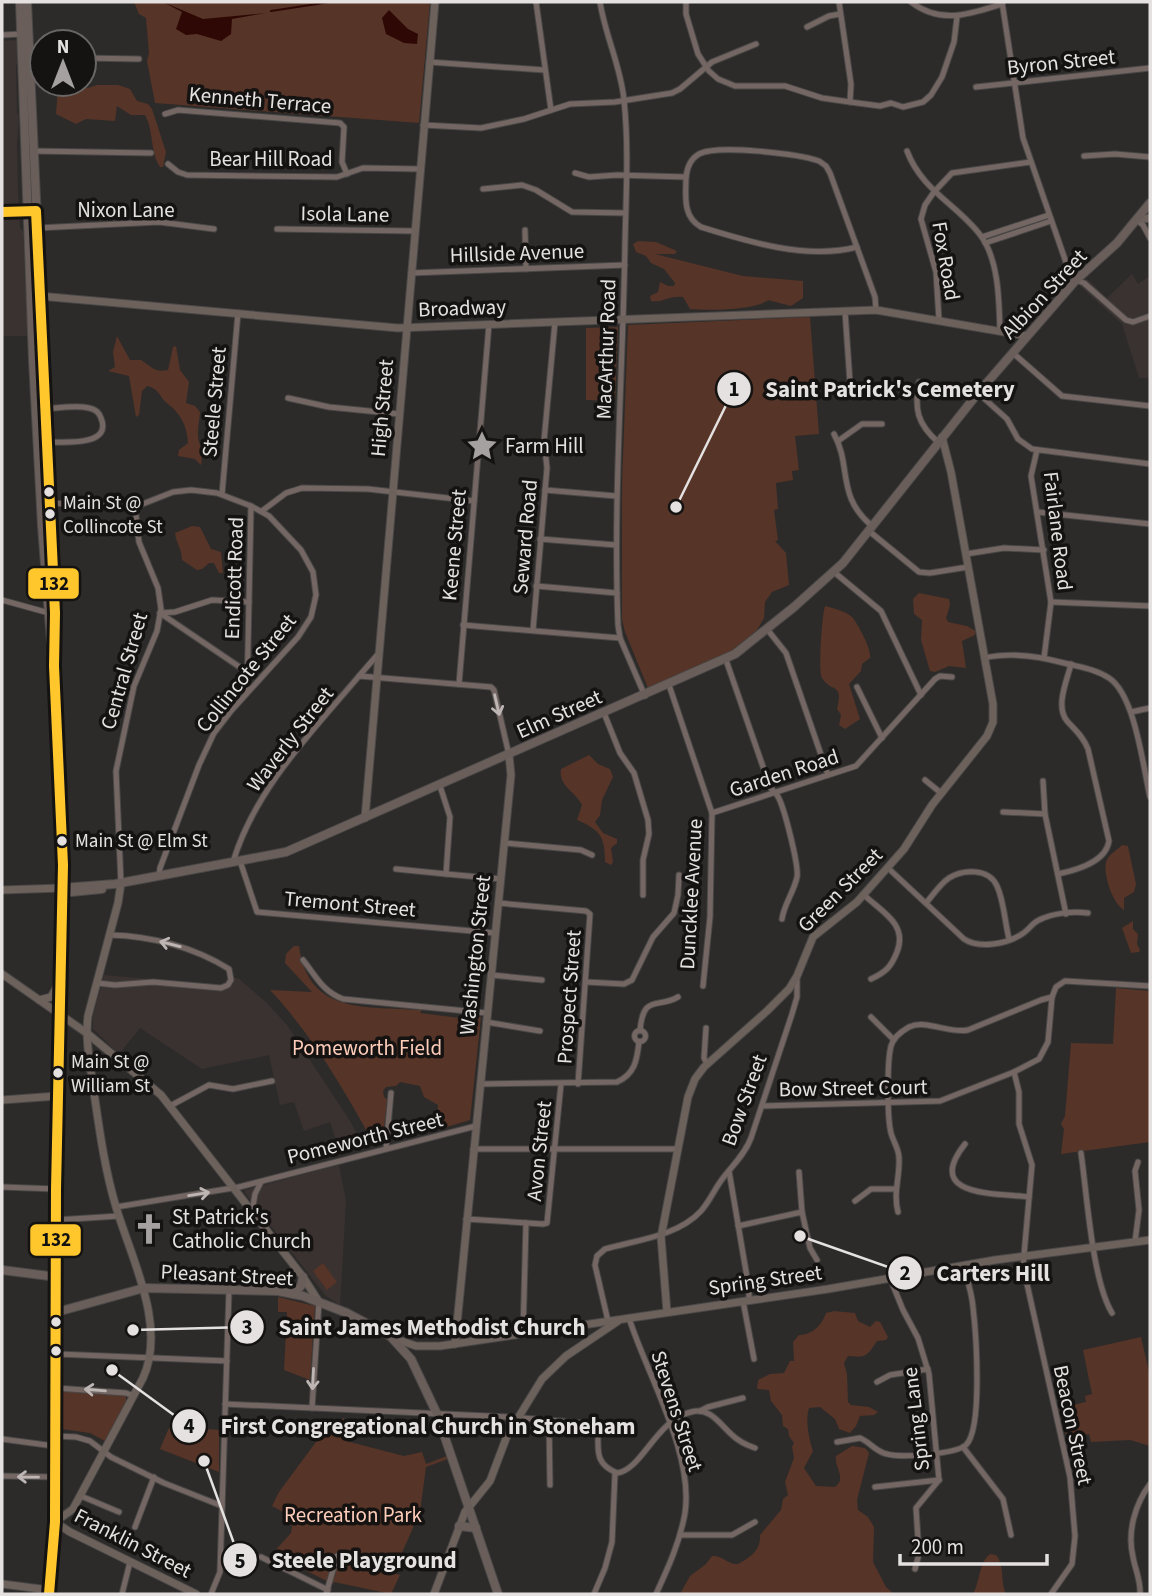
<svg xmlns="http://www.w3.org/2000/svg" width="1152" height="1596" font-family="'Source Sans 3',sans-serif">
	<style>
		.built { fill: #3a3230 }
		.green { fill: #563427 }
		.water { fill: #2e0804 }
		.lines { fill: none; stroke-linecap: round; stroke-linejoin: round }
		.stream { stroke: #2e0804; stroke-width: 2 }
		.street-casing { stroke: #494847; stroke-width: 7 }
		.secondary-casing { stroke: #494847; stroke-width: 9 }
		.primary-casing { stroke: #494847; stroke-width: 10 }
		.street { stroke: #746763; stroke-width: 5 }
		.secondary { stroke: #6d615c; stroke-width: 7 }
		.primary { stroke: #6a5e5a; stroke-width: 8 }
		.bus-1-casing { stroke: #151312; stroke-width: 16 }
		.bus-1 { stroke: #ffc72c; stroke-width: 10 }
		.oneway { stroke: #bdb6b4 }
		.bus-dot { fill: #e4e1e0; stroke: #151312; stroke-width: 2.5 }
		.labels { text-anchor: middle; dominant-baseline: central; stroke-width: 7; stroke-linejoin: round; paint-order: stroke }
		.bus-label { font-size: 19px; fill: #e4e1e0; stroke: #151312; text-anchor: start }
		.street-label { font-size: 21px; fill: #e4e1e0; stroke: #151312 }
		.poi-label { font-size: 21px; fill: #e4e1e0; stroke: #151312; text-anchor: start }
		.park-label { font-size: 21px; fill: #fecdba; stroke: #151312 }
		.leader { fill: none; stroke: #e4e1e0; stroke-width: 2.5 }
		.callout-dot { fill: #e4e1e0; stroke: #151312; stroke-width: 2.5 }
		.mark-label { font-size: 21px; text-anchor: middle; font-weight: bold; fill: #111 }
		.callout-label { font-size: 23px; text-anchor: middle; font-weight: bold; fill: #e4e1e0; stroke: #151312; stroke-width: 7; stroke-linejoin: round; paint-order: stroke }
		.line-badge { stroke: #151312; stroke-width: 2.5 }
		.pale-badge-label { font-size: 19px; text-anchor: middle; font-weight: bold; fill: #111 }
	</style>
	<rect width="100%" height="100%" fill="#2c2b2a"/>
	<!-- built -->
	<g class="built">
		<path d="M15,40L17,42L18,62L16,66L17,114H19L17,144L18,193L20,228L23,231L28,336H2V41Z"/>
		<path d="M1132,274L1138,284L1150,276V378H1139L1122,324L1080,286L1087,279L1107,298Z"/>
		<path d="M104,975L218,985L224,984L228,977L238,978L266,1002L287,1025L350,1121L364,1148L341,1154L330,1122L304,1131L294,1102L280,1105L269,1055L202,1069L140,1028L119,1054L93,1029V1016Z"/>
		<path d="M339,1165L346,1201L340,1305L326,1296L245,1193V1190Z"/>
	</g>
	<!-- green -->
	<g class="green">
		<path d="M134,2H430L419,123L155,103L147,61L149,53L146,18L139,14Z"/>
		<path d="M97,85H118L130,89L137,101L148,104L152,109L166,152L163,167H160C150,152 154,131 145,115H131L117,106L115,121L86,119L76,124L56,114L58,87L88,88Z"/>
		<path d="M638,241L656,242L677,251L675,254H655L743,276L803,281V298L791,306L768,300C756,310 707,311 690,309L683,297C669,295 663,303 651,301L650,296L658,292L660,282L668,286H674L675,283L664,269L651,263L646,256L636,252L633,244Z"/>
		<path d="M810,317L819,434L795,436L799,470L792,471L793,480L776,483L778,509L774,510L778,540L775,541L786,553L789,585L772,592L765,602L764,618L757,630L732,651L648,688L625,632L622,619V484L628,325Z"/>
		<path d="M618,327L615,401L586,400V328Z"/>
		<path d="M117,336L130,360H141C151,366 154,373 168,370L173,347L176,346L180,370L189,382L186,403L195,406L200,412C199,427 194,440 205,452L202,456L201,465L195,459L178,456L179,450L188,443C187,426 181,414 168,404C159,397 160,389 147,386L142,391L139,415L136,417L129,376L108,371L115,367L113,352Z"/>
		<path d="M192,526L200,527L211,549L221,552L223,573H219L214,563H209L202,569L197,570L182,560C182,549 176,543 175,533Z"/>
		<path d="M919,593L949,599L950,605L946,618L948,622L967,626L976,631L975,635L962,641L966,668L949,666L935,672L930,671L921,640L922,620L914,614L913,599Z"/>
		<path d="M825,606C832,608 846,611 852,617C858,624 872,650 870,658L862,664L861,671L849,684L860,719L845,729L839,725L841,715L837,709C844,682 831,693 822,678C818,672 822,614 825,606Z"/>
		<path d="M589,755L598,764L610,769L613,777L602,800L600,815L595,822L603,833L617,839V843L611,848L613,862L611,865L605,862C605,836 600,830 577,820L582,805C575,791 558,786 561,769Z"/>
		<path d="M1122,845L1128,846L1129,851L1136,884L1134,892L1124,898V910C1113,904 1103,875 1106,862C1108,855 1117,850 1122,845Z"/>
		<path d="M1133,921V929L1138,934L1137,944L1140,950L1139,952L1131,953L1122,928Z"/>
		<path d="M294,946H299C308,1016 368,1006 422,1010L420,1013L468,1019L472,1015L481,1017L470,1120L437,1130L438,1105L424,1097L420,1086L400,1082L396,1086L386,1087L383,1091L384,1097L387,1099L383,1139L381,1144L375,1146C345,1091 313,1036 270,990L312,992L285,963L286,954Z"/>
		<path d="M1116,988L1150,991V1142L1061,1154L1064,1129L1061,1124L1065,1116L1071,1043L1113,1044Z"/>
		<path d="M323,1263L337,1282L327,1290L313,1271Z"/>
		<path d="M278,1297L315,1306L310,1380L284,1370L287,1312H278Z"/>
		<path d="M834,1311L855,1313L858,1321L870,1327L876,1321L880,1322L888,1337L886,1340L877,1341C867,1356 867,1358 848,1356L844,1363L847,1374L848,1402L851,1405L869,1407L878,1412L874,1415L860,1416L856,1426L850,1433L839,1429L835,1419L820,1407L809,1408C805,1420 809,1439 813,1451L804,1468L816,1486L835,1487C847,1478 834,1467 836,1456L852,1446L865,1448L869,1453L857,1500L858,1510L868,1517L874,1527L873,1562L886,1587L894,1594H680L690,1576L706,1564L712,1556C722,1555 728,1565 738,1564C751,1557 761,1550 760,1535L781,1510L783,1499L788,1495L785,1482L794,1458L792,1447L794,1443L789,1436L788,1429L783,1426L782,1415L771,1401L769,1390L757,1389L758,1380L770,1374L784,1373L790,1361H794L793,1342L799,1335C812,1335 822,1325 826,1313Z"/>
		<path d="M1141,1337L1150,1376V1446L1130,1440L1091,1442L1089,1434L1067,1439L1059,1408L1086,1402L1085,1396L1092,1394L1083,1350Z"/>
		<path d="M63,1389L126,1396V1401L105,1441L90,1433L62,1429Z"/>
		<path d="M344,1417L346,1441L404,1456L422,1452L426,1464L447,1456L448,1459L426,1467L420,1512L393,1573L400,1575L391,1594L334,1582L333,1584L272,1554L291,1533L292,1526L283,1518L285,1513L272,1506L279,1492L333,1419L339,1424Z"/>
		<path d="M169,1428L189,1433L194,1428L219,1430V1472L160,1449Z"/>
		<path d="M990,1554L996,1555C1005,1566 1000,1581 1006,1594H973C980,1582 979,1562 990,1554Z"/>
	</g>
	<!-- water -->
	<g class="water">
		<path d="M163,2L203,19L266,13L232,19L231,34L221,41L197,34L186,35L176,29L182,12Z"/>
		<path d="M389,10L408,29L418,34L417,44L404,43L386,34L382,18Z"/>
	</g>
	<g class="lines">
		<!-- stream -->
		<path class="stream" d="M271,11L330,2"/>
		<defs>
			<g id="street">
				<path d="M536,2L551,110"/>
				<path d="M600,2C605,35 621,67 624,100C629,147 626,196 625,243C623,371 613,498 618,625L620,638L645,696"/>
				<path d="M686,2V14L698,54L709,71L718,79L735,86H785L822,98L850,102"/>
				<path d="M839,2L851,84L850,102L880,106L891,103L903,107L923,102L931,95L942,77L954,42L957,17"/>
				<path d="M911,2C941,25 970,14 1002,4"/>
				<path d="M1002,2L1023,138L1069,271L1076,280L1084,283L1126,320L1133,322L1150,316"/>
				<path d="M807,27L829,16L840,14"/>
				<path d="M2,35L21,34"/>
				<path d="M29,57L42,58"/>
				<path d="M84,58L139,59"/>
				<path d="M429,62L544,70"/>
				<path d="M976,87L1150,68"/>
				<path d="M165,114L178,110L340,123L344,127L342,162L347,174"/>
				<path d="M423,125L481,128L524,119L570,104L615,102L672,93L680,89L712,62L756,44"/>
				<path d="M33,151L151,153"/>
				<path d="M907,151C922,191 958,205 981,236C999,261 999,301 1000,331"/>
				<path d="M1084,156L1115,154L1150,157"/>
				<path d="M168,164L178,172L187,175L337,177L363,168L419,169"/>
				<path d="M575,173L589,177L617,175L686,177C687,168 690,159 699,154C717,144 799,154 819,161L826,166L830,173L875,297L876,310"/>
				<path d="M686,177C686,196 682,216 701,227C749,242 807,260 857,247"/>
				<path d="M483,189L522,185L536,190L572,212L625,213"/>
				<path d="M1137,220L1143,225L1150,238"/>
				<path d="M37,228L159,222L214,229"/>
				<path d="M277,229L413,231"/>
				<path d="M525,230L526,269"/>
				<path d="M982,237L1049,215"/>
				<path d="M985,243L1051,221"/>
				<path d="M411,273L625,265"/>
				<path d="M845,311L850,383"/>
				<path d="M939,320L936,272L921,219L925,205L934,192L952,173L1031,162"/>
				<path d="M1013,353L1062,396L1150,406"/>
				<path d="M919,382C914,409 917,424 939,443"/>
				<path d="M978,393L1007,419L1018,439L1032,449L1150,464"/>
				<path d="M288,398L329,407L399,414"/>
				<path d="M45,409C59,408 75,405 89,408C95,409 99,412 101,418C113,447 62,442 47,442"/>
				<path d="M834,434C852,467 836,496 872,526"/>
				<path d="M838,441L862,424H882"/>
				<path d="M1037,450L1031,476L1051,602L1044,658"/>
				<path d="M545,490L616,496"/>
				<path d="M222,494L238,313"/>
				<path d="M49,503L135,507L173,492L191,490L217,493L251,506L269,516L301,550L313,572L316,595L311,617L298,637L231,711L214,733L199,765L160,868L159,876"/>
				<path d="M262,511L286,493L302,488L368,489L474,501"/>
				<path d="M1037,512L1150,524"/>
				<path d="M869,531L919,572L930,573L968,567"/>
				<path d="M540,539L616,545"/>
				<path d="M966,554L1004,548L1044,550"/>
				<path d="M834,572L881,611L921,695"/>
				<path d="M536,586L617,593"/>
				<path d="M2,600L49,613"/>
				<path d="M1051,602L1150,606"/>
				<path d="M160,613L247,672"/>
				<path d="M160,613L175,612L212,600L249,602"/>
				<path d="M463,625L620,638"/>
				<path d="M767,629L786,653L828,775"/>
				<path d="M533,630L547,468L544,441L555,322"/>
				<path d="M984,658C1010,652 1038,656 1064,663C1079,667 1096,669 1109,678C1135,695 1143,766 1150,797"/>
				<path d="M726,660L770,787C772,790 775,792 777,795C784,805 799,866 797,877C794,892 784,904 782,919"/>
				<path d="M359,676L379,653"/>
				<path d="M459,684L489,324"/>
				<path d="M669,685L712,813L710,917L703,986"/>
				<path d="M857,687L882,738"/>
				<path d="M247,693L251,506"/>
				<path d="M1131,712L1150,708"/>
				<path d="M604,713L620,753L634,773L648,820L649,834L643,860V895"/>
				<path d="M925,780L941,793"/>
				<path d="M1043,781L1045,814L1066,914"/>
				<path d="M440,786L450,817L446,874L501,879"/>
				<path d="M1003,812L1045,814"/>
				<path d="M712,813L856,766L935,679L940,676L952,677"/>
				<path d="M504,843L581,850L592,855"/>
				<path d="M240,861L257,912L495,933"/>
				<path d="M233,862C255,789 311,733 359,676L491,687L494,690L509,755"/>
				<path d="M888,868L964,939C979,949 1007,944 1022,934C1029,930 1032,923 1039,920C1053,913 1073,911 1088,913"/>
				<path d="M396,869L446,874"/>
				<path d="M1058,874C1077,870 1106,862 1109,841L1088,749C1083,736 1075,730 1067,721C1055,706 1067,681 1071,664"/>
				<path d="M121,883L116,771L134,686L157,631L161,609L158,588L139,542L135,507"/>
				<path d="M864,895C882,912 908,924 897,952C891,967 886,972 871,979"/>
				<path d="M498,903L586,911L590,914L578,1084"/>
				<path d="M926,903C933,895 940,884 949,878C963,869 989,868 997,886C1004,901 1005,923 1009,939"/>
				<path d="M303,960C316,976 322,991 343,999L487,1013"/>
				<path d="M491,975L542,980"/>
				<path d="M586,982L624,984L632,980L653,937L674,913L678,895L679,875"/>
				<path d="M97,983L115,985L153,982L221,988L228,985L231,980L229,969C194,947 151,936 110,935"/>
				<path d="M871,1017L894,1040"/>
				<path d="M486,1022L540,1031"/>
				<path d="M706,1028L704,1058L707,1064"/>
				<circle cx="640" cy="1036" r="5.5"/>
				<path d="M640,1031C643,993 658,1009 678,997"/>
				<path d="M1014,1072L1019,1092V1124L1032,1165L1023,1266L1070,1477L1075,1536L1072,1564L1051,1594"/>
				<path d="M480,1084L617,1082C635,1074 637,1060 639,1042"/>
				<path d="M170,1106L209,1085L233,1089L272,1081"/>
				<path d="M762,1106L940,1101L1014,1072L1039,1059L1048,1042L1052,997"/>
				<path d="M965,1144C923,1197 995,1193 1029,1197"/>
				<path d="M386,1148L391,1093"/>
				<path d="M473,1149H678"/>
				<path d="M1081,1153C1087,1194 1092,1280 1112,1313"/>
				<path d="M729,1171L749,1289V1300"/>
				<path d="M799,1172L802,1212"/>
				<path d="M2,1187L56,1189"/>
				<path d="M855,1201L871,1189H896"/>
				<path d="M116,1207L239,1187L476,1126"/>
				<path d="M252,1212L255,1194L261,1182"/>
				<path d="M898,1212C893,1193 900,1177 899,1158C899,1149 893,1141 891,1133C887,1117 887,1061 891,1046C893,1038 902,1031 909,1027C926,1019 949,1034 968,1030L1041,1000L1052,997L1056,987L1065,981L1150,986"/>
				<path d="M466,1219L543,1224L547,1223L561,1084"/>
				<path d="M56,1220L119,1216"/>
				<path d="M738,1226L802,1212L810,1248L817,1260"/>
				<path d="M1135,1242L1139,1210L1135,1171L1138,1162"/>
				<path d="M890,1278L903,1310L918,1338L929,1374L939,1480"/>
				<path d="M743,1301L754,1359"/>
				<path d="M629,1318C647,1375 694,1453 685,1513C680,1542 668,1568 656,1594"/>
				<path d="M608,1321L595,1265L597,1256L605,1249C637,1240 678,1236 701,1211C710,1201 715,1188 723,1178C733,1165 745,1154 751,1138L792,1014L797,997V978"/>
				<path d="M523,1334L526,1223"/>
				<path d="M57,1354L227,1361"/>
				<path d="M877,1382L890,1375L928,1369"/>
				<path d="M56,1388L126,1393L134,1396"/>
				<path d="M225,1404L510,1417L597,1424C601,1444 590,1462 617,1473C642,1470 656,1420 691,1412C710,1407 719,1423 731,1434C738,1441 746,1445 755,1448"/>
				<path d="M312,1408L319,1302"/>
				<path d="M700,1411L708,1407L743,1398"/>
				<path d="M549,1421L550,1485"/>
				<path d="M54,1436L76,1437L90,1441L111,1457L164,1483L222,1506"/>
				<path d="M2,1439L54,1446"/>
				<path d="M837,1442L860,1438C870,1442 876,1452 887,1454C901,1458 956,1454 966,1445C983,1428 976,1333 973,1307C972,1293 967,1279 963,1265"/>
				<path d="M963,1447L1003,1499L1011,1535"/>
				<path d="M2,1476L54,1477"/>
				<path d="M875,1487L939,1480"/>
				<path d="M81,1496L119,1512"/>
				<path d="M135,1527L154,1477"/>
				<path d="M680,1535H732L755,1522"/>
				<path d="M261,1557L328,1590"/>
				<path d="M915,1569L919,1554L916,1508L939,1480"/>
				<path d="M122,1594L130,1562"/>
				<path d="M211,1594L220,1572L229,1290"/>
				<path d="M326,1594L337,1556"/>
				<path d="M594,1594L605,1568L612,1542L615,1473"/>
				<path d="M1140,1594C1141,1581 1135,1569 1133,1557C1127,1532 1135,1504 1150,1484"/>
			</g>
			<g id="secondary">
				<path d="M1137,220L1150,218"/>
				<path d="M39,296L398,328L876,310L1027,336"/>
				<path d="M365,818L435,2"/>
				<path d="M121,883L118,903L88,1016C85,1038 90,1063 93,1086C99,1126 104,1167 116,1207C131,1258 167,1325 143,1378L73,1509L55,1522L70,1532L196,1594"/>
				<path d="M2,890L62,888"/>
				<path d="M2,974L88,1034L161,1095L303,1277L319,1302"/>
				<path d="M39,1000L51,997L59,983"/>
				<path d="M2,1100L57,1096"/>
				<path d="M667,1312L661,1237L688,1097L695,1079L704,1067L767,1011L789,989L797,976L813,937L857,902L904,849L932,805L987,736L993,722V704L951,472L942,437"/>
				<path d="M393,1338L416,1346H440L828,1289L995,1260L1150,1240"/>
				<path d="M455,1344L511,775L509,755"/>
				<path d="M2,1584L49,1590"/>
				<path d="M434,1594L465,1512L490,1481L507,1436L542,1379L566,1356L618,1321"/>
			</g>
			<g id="primary">
				<path d="M20,2L33,360L42,526L51,641"/>
				<path d="M27,2L55,613L54,666L63,865L56,1189L55,1522L49,1594"/>
				<path d="M62,888L115,884L286,852L735,654L794,607L843,563L978,393L1076,280L1117,243L1150,203"/>
				<path d="M62,888L71,892L102,889"/>
				<path d="M2,1270L57,1277"/>
				<path d="M293,1294L301,1286L303,1277"/>
				<path d="M57,1312L144,1288L278,1291L303,1296L347,1313L390,1336L411,1359L437,1414L498,1594"/>
				<path d="M459,1526L476,1528"/>
			</g>
		</defs>
		<!-- street casing -->
		<use href="#street" class="street-casing"/>
		<!-- secondary casing -->
		<use href="#secondary" class="secondary-casing"/>
		<!-- primary casing -->
		<use href="#primary" class="primary-casing"/>
		<!-- street -->
		<use href="#street" class="street"/>
		<!-- secondary -->
		<use href="#secondary" class="secondary"/>
		<!-- primary -->
		<use href="#primary" class="primary"/>
		<defs>
			<path id="bus-1" d="M2,212L36,211L55,613L54,666L63,865L56,1189L55,1522L49,1594"/>
		</defs>
		<!-- bus-1 casing -->
		<use href="#bus-1" class="bus-1-casing"/>
		<!-- bus-1 -->
		<use href="#bus-1" class="bus-1"/>
	</g>
	<!-- one-way arrows -->
	<defs><path id="oneway-shaft" d="M-6 0H5M1.5-3L5.5 0L1.5 3" fill="none" stroke-width="1.6" stroke-linecap="round" stroke-linejoin="round" transform="scale(1.75)"/></defs>
	<g class="oneway">
		<use href="#oneway-shaft" transform="translate(497 705) rotate(77)"/>
		<use href="#oneway-shaft" transform="translate(170 944) rotate(-166)"/>
		<use href="#oneway-shaft" transform="translate(199 1194) rotate(-9)"/>
		<use href="#oneway-shaft" transform="translate(313 1379) rotate(93)"/>
		<use href="#oneway-shaft" transform="translate(95 1390) rotate(-175)"/>
		<use href="#oneway-shaft" transform="translate(28 1477) rotate(-179)"/>
	</g>
	<!-- icons -->
	<defs>
		<symbol id="sight-bare" viewBox="-9 -9 18 18"><path d="M0-6L1.8-2.2L6-1.7L2.9 1.2L3.7 5.4L0 3.3L-3.7 5.4L-2.9 1.2L-6-1.7L-1.8-2.2Z" fill="#a4a1a0" stroke="#151312" stroke-width="2.5" paint-order="stroke"/></symbol>
		<symbol id="church-bare" viewBox="-9 -9 18 18"><path d="M-1.2-6h2.4v3.5h3.3v2.4h-3.3V6h-2.4V-.1h-3.3v-2.4h3.3Z" fill="#a4a1a0" stroke="#151312" stroke-width="2.5" paint-order="stroke"/></symbol>
	</defs>
	<g fill-rule="evenodd">
		<use href="#sight-bare" x="460" y="424" width="44" height="44"/>
		<use href="#church-bare" x="127" y="1207" width="44" height="44"/>
	</g>
	<!-- markers -->
	<g class="bus-dot">
		<circle cx="49" cy="492" r="6"/>
		<circle cx="50" cy="514" r="6"/>
		<circle cx="62" cy="841" r="6"/>
		<circle cx="58" cy="1073" r="6"/>
		<circle cx="56" cy="1322" r="6"/>
		<circle cx="56" cy="1351" r="6"/>
	</g>
	<g class="labels">
		<!-- bus labels -->
		<g class="bus-label">
			<text x="63" y="503">Main St @<tspan x="63" dy="24">Collincote St</tspan></text>
			<text x="75" y="841">Main St @ Elm St</text>
			<text x="71" y="1062">Main St @<tspan x="71" dy="24">William St</tspan></text>
		</g>
		<!-- street labels -->
		<g class="street-label">
			<text transform="translate(1061 62) rotate(-6)">Byron Street</text>
			<text transform="translate(260 100) rotate(5)">Kenneth Terrace</text>
			<text x="271" y="159">Bear Hill Road</text>
			<text x="126" y="210">Nixon Lane</text>
			<text transform="translate(345 214) rotate(1)">Isola Lane</text>
			<text transform="translate(517 253) rotate(-2)">Hillside Avenue</text>
			<text transform="translate(946 261) rotate(80)">Fox Road</text>
			<text transform="translate(1044 294) rotate(-47)">Albion Street</text>
			<text transform="translate(462 308) rotate(-2)">Broadway</text>
			<text transform="translate(606 349) rotate(-88)">MacArthur Road</text>
			<text transform="translate(214 402) rotate(-85)">Steele Street</text>
			<text transform="translate(382 408) rotate(-85)">High Street</text>
			<text transform="translate(1058 531) rotate(83)">Fairlane Road</text>
			<text transform="translate(525 537) rotate(-85)">Seward Road</text>
			<text transform="translate(454 545) rotate(-85)">Keene Street</text>
			<text transform="translate(234 578) rotate(-88)">Endicott Road</text>
			<text transform="translate(124 671) rotate(-74)">Central Street</text>
			<text transform="translate(246 673) rotate(-51)">Collincote Street</text>
			<text transform="translate(559 714) rotate(-24)">Elm Street</text>
			<text transform="translate(290 739) rotate(-52)">Waverly Street</text>
			<text transform="translate(784 773) rotate(-18)">Garden Road</text>
			<text transform="translate(840 890) rotate(-45)">Green Street</text>
			<text transform="translate(691 894) rotate(-87)">Duncklee Avenue</text>
			<text transform="translate(350 904) rotate(5)">Tremont Street</text>
			<text transform="translate(475 955) rotate(-84)">Washington Street</text>
			<text transform="translate(569 997) rotate(-86)">Prospect Street</text>
			<text transform="translate(853 1088) rotate(-1)">Bow Street Court</text>
			<text transform="translate(744 1100) rotate(-70)">Bow Street</text>
			<text transform="translate(365 1138) rotate(-14)">Pomeworth Street</text>
			<text transform="translate(539 1151) rotate(-84)">Avon Street</text>
			<text transform="translate(227 1275) rotate(3)">Pleasant Street</text>
			<text transform="translate(765 1280) rotate(-8)">Spring Street</text>
			<text transform="translate(677 1411) rotate(72)">Stevens Street</text>
			<text transform="translate(916 1419) rotate(-97)">Spring Lane</text>
			<text transform="translate(1073 1425) rotate(78)">Beacon Street</text>
			<text transform="translate(133 1543) rotate(27)">Franklin Street</text>
		</g>
		<!-- poi labels -->
		<g class="poi-label">
			<text x="505" y="446">Farm Hill</text>
			<text x="172" y="1217">St Patrick's<tspan x="172" dy="24">Catholic Church</tspan></text>
		</g>
		<!-- park labels -->
		<g class="park-label">
			<text x="367" y="1048">Pomeworth Field</text>
			<text x="353" y="1515">Recreation Park</text>
		</g>
	</g>
	<!-- callouts -->
	<path class="leader" d="M676 507L734 389M800 1236L905 1273M133 1330L247 1327M112 1370L189 1426M204 1461L240 1560"/>
	<g class="callout-dot">
		<circle cx="676" cy="507" r="7"/>
		<circle cx="800" cy="1236" r="7"/>
		<circle cx="133" cy="1330" r="7"/>
		<circle cx="112" cy="1370" r="7"/>
		<circle cx="204" cy="1461" r="7"/>
		<circle cx="734" cy="389" r="18"/>
		<circle cx="905" cy="1273" r="18"/>
		<circle cx="247" cy="1327" r="18"/>
		<circle cx="189" cy="1426" r="18"/>
		<circle cx="240" cy="1560" r="18"/>
	</g>
	<g class="mark-label">
		<text x="734" y="396">1</text>
		<text x="905" y="1280">2</text>
		<text x="247" y="1334">3</text>
		<text x="189" y="1433">4</text>
		<text x="240" y="1568">5</text>
	</g>
	<g class="callout-label">
		<text x="890" y="397">Saint Patrick's Cemetery</text>
		<text x="993" y="1281">Carters Hill</text>
		<text x="432" y="1335">Saint James Methodist Church</text>
		<text x="428" y="1434">First Congregational Church in Stoneham</text>
		<text x="364" y="1568">Steele Playground</text>
	</g>
	<g class="line-badge">
		<rect x="27" y="567" width="53" height="33" rx="7" fill="#ffc72c"/>
		<rect x="29" y="1223" width="53" height="34" rx="7" fill="#ffc72c"/>
	</g>
	<g class="pale-badge-label">
		<text x="54" y="590">132</text>
		<text x="56" y="1246">132</text>
	</g>
	<!-- border -->
	<rect width="1152" height="1596" fill="none" stroke="#e4e1e0" stroke-width="7"/>
	<!-- north arrow -->
	<g transform="translate(63 63)"><circle r="33" fill="#151312" stroke="#686564" stroke-width="2"/>
	<path d="M0-5L12 26L0 18L-12 26Z" fill="#a4a1a0"/>
	<text y="-10" font-size="19" font-weight="bold" text-anchor="middle" fill="#e4e1e0">N</text>
	</g>
	<!-- scale -->
	<path d="M900 1554v10h147v-10" fill="none" stroke="#e4e1e0" stroke-width="3.5"/>
	<text x="911" y="1554" font-size="21" fill="#e4e1e0" stroke="#151312" stroke-width="5" paint-order="stroke">200 m</text>
</svg>
